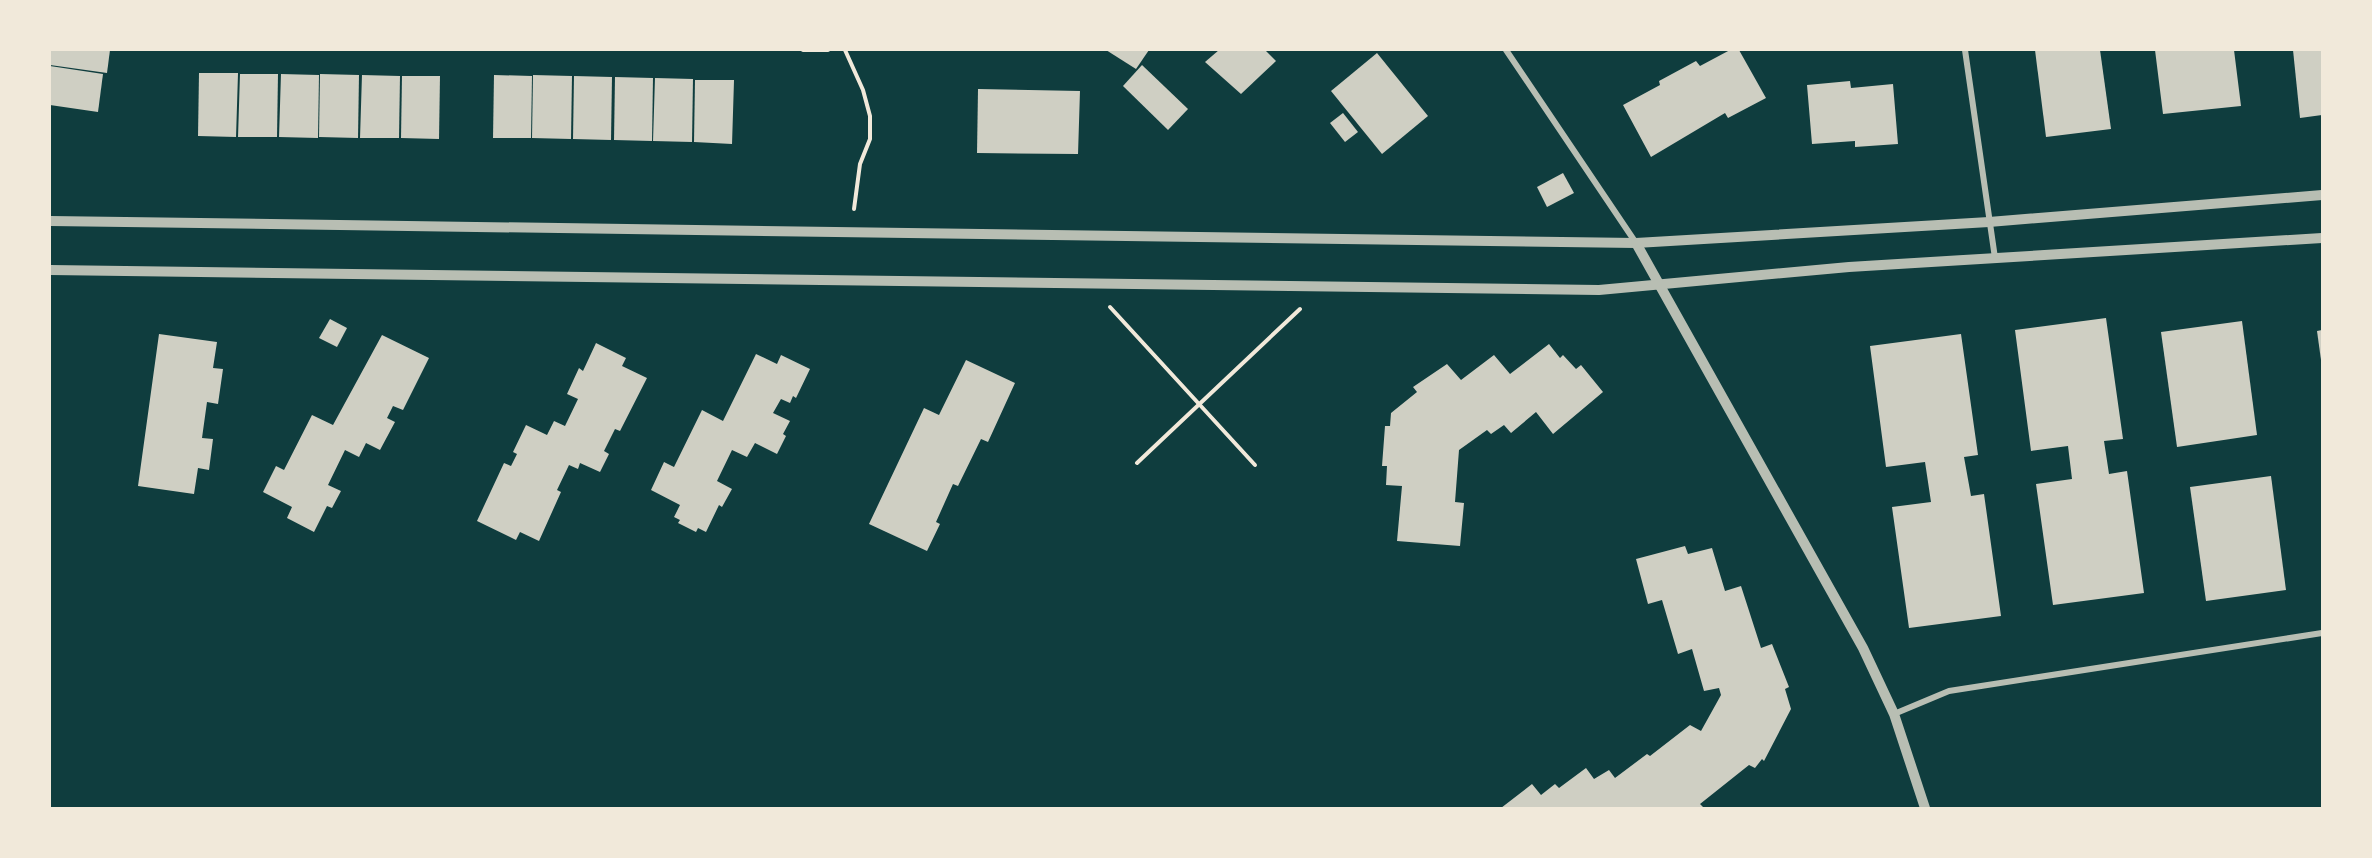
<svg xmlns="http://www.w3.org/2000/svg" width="2372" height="858" font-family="Overpass,sans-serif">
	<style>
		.building { fill: #cfcfc3 }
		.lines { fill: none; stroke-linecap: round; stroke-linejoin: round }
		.path { stroke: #f1e9da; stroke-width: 4 }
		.minor { stroke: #b8beb3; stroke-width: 6 }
		.tertiary { stroke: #b8beb3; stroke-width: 10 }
	</style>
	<rect width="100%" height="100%" fill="#0f3d3e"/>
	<!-- building -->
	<g class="building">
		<path d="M50,50H110L107,73L50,65Z"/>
		<path d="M1106,50H1149L1136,69Z"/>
		<path d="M1219,50H1265L1276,61L1241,94L1205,62Z"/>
		<path d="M1730,50H1739L1766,98L1728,118L1725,113L1651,157L1623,105L1660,85L1659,81L1696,61L1700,66Z"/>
		<path d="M2035,50H2100L2111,129L2046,137Z"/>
		<path d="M2155,50H2234L2241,106L2163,114Z"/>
		<path d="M2293,50H2322V115L2300,118Z"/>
		<path d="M1377,53L1428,116L1382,154L1331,91Z"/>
		<path d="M1142,65L1188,109L1168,130L1123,86Z"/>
		<path d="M50,66L103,74L98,112L50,105Z"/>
		<path d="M199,73H238L236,137L198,136Z"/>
		<path d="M240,74H278L277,137H238Z"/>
		<path d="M281,74L319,75L318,138L279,137Z"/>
		<path d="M320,74L359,75L358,138L319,137Z"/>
		<path d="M362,75L400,76L399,138H360Z"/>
		<path d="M494,75L532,76L531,138H493Z"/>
		<path d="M533,75L572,76L571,139L532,138Z"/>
		<path d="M402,76H440L439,139L401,138Z"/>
		<path d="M574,76L612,77L611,140L573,139Z"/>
		<path d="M615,77L653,78L652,141L614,140Z"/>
		<path d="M655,78L693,79L692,142L653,141Z"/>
		<path d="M695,80H734L732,144L694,142Z"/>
		<path d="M1850,81L1851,88L1893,84L1898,144L1855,147V141L1812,144L1807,85Z"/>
		<path d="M978,89L1080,91L1078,154L977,153Z"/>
		<path d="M1343,113L1358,132L1345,142L1330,123Z"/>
		<path d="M1563,173L1574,193L1547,207L1537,187Z"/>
		<path d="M2106,318L2123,439L2104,441L2109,474L2127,471L2144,593L2053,605L2036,484L2072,479L2068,446L2031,451L2015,330Z"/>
		<path d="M330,319L347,328L337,347L319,338Z"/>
		<path d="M2242,321L2257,435L2177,447L2161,332Z"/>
		<path d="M2322,330V360H2321L2317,331Z"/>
		<path d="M159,334L217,342L213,368L223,369L218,404L207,402L202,438L213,439L209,470L198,468L194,494L138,486Z"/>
		<path d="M1961,334L1978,455L1964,457L1971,496L1984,494L2001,616L1909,628L1892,507L1931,502L1925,462L1886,467L1870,346Z"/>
		<path d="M382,335L429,358L403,410L393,406L387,418L395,422L380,450L366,443L359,457L345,450L328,485L341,491L332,508L327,506L314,532L287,518L292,507L263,492L276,466L284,470L312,415L333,425Z"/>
		<path d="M596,343L626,358L622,366L647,378L620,431L615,429L604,451L609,454L600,472L580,463L578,469L569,465L557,490L561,492L539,541L520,532L516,540L477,521L504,463L511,466L517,454L513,452L526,425L547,435L554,421L565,426L578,399L567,394L579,368L583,371Z"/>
		<path d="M1549,344L1560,358L1563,355L1576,369L1581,365L1603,392L1553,434L1536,412L1511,433L1504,425L1491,434L1487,430L1459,450L1455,502L1464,503L1460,546L1397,541L1402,486L1386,485L1387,466H1382L1385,426H1390L1391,413L1417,392L1413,387L1447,364L1461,380L1494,355L1510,374Z"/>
		<path d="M756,354L777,364L781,355L810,369L796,398L793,396L790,403L781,399L773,413L790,421L783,434L786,436L777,454L755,443L747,457L732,450L717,481L732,489L722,507L719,505L706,532L698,528L696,532L678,523L680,520L674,517L680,505L651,490L664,462L674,467L702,410L723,421Z"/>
		<path d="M966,360L1015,383L988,442L981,439L958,486L953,484L936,522L940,524L927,551L869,524L924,408L939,415Z"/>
		<path d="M2271,476L2286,590L2206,601L2190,487Z"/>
		<path d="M1685,546L1688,554L1712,548L1725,591L1741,586L1761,648L1772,644L1789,687L1785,689L1791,709L1764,761L1762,759L1755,768L1749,765L1700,804L1704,808H1501L1532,784L1541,795L1555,784L1559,788L1586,768L1594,779L1609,770L1615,778L1647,754L1650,756L1690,725L1701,731L1721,695L1719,688L1704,691L1692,649L1678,654L1662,600L1648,604L1636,559Z"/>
	</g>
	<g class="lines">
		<!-- path -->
		<g class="path">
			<path d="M803,50H828"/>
			<path d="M845,50L863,90L870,116V139L860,164L854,209"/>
			<path d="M1110,307L1255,465"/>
			<path d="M1137,463L1300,309"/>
		</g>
		<!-- minor -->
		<g class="minor">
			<path d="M1506,50L1636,243"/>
			<path d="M1965,50L1995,258"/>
			<path d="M1894,714L1949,691L2322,633"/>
		</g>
		<!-- tertiary -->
		<g class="tertiary">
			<path d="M50,221L1636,243L1989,222L2322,195"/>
			<path d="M1636,243L1863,648L1894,714L1925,808"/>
			<path d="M50,270L1599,290L1849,267L2322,238"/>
		</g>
	</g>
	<!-- border -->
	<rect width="2372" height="858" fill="none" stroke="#f1e9da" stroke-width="102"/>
</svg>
